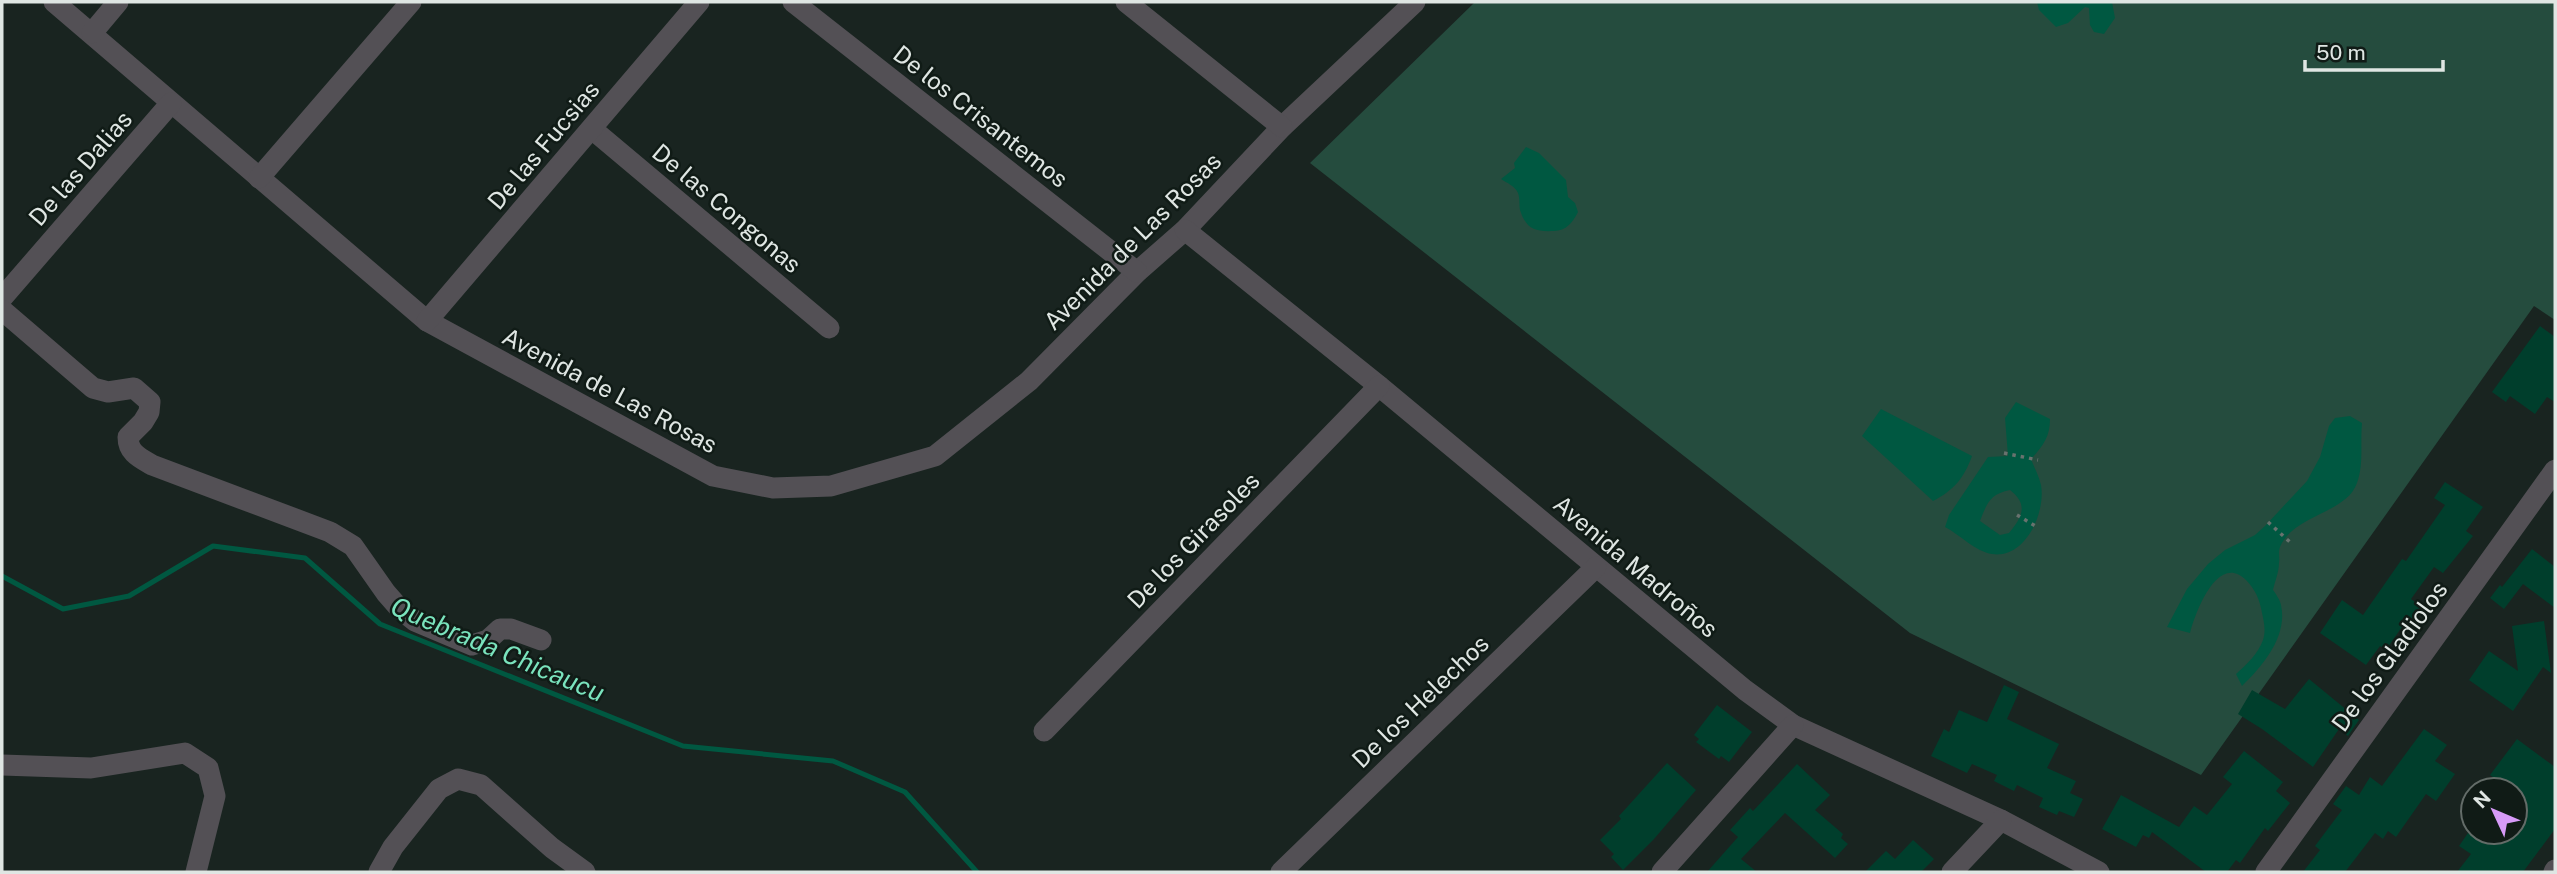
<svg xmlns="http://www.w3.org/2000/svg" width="2557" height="874" font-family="'Public Sans',sans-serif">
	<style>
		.green { fill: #254c3e }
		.water { fill: #005841; fill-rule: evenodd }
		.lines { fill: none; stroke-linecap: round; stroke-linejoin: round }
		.stream { stroke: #005841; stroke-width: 5 }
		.building { fill: #003e2c }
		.path { stroke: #68726e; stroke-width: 3.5; stroke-dasharray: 3.5 5; stroke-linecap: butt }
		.minor { stroke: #535055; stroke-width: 21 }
		.labels { text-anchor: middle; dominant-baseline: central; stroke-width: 5; stroke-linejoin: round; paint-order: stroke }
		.street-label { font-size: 24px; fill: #dfe6e3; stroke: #101b16 }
		.water-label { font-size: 26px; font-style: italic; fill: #7ae3bd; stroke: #101b16 }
	</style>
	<rect width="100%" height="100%" fill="#192420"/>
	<!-- green -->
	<path class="green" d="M1475,2H2555V320L2534,306L2201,775L1910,633L1310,163Z"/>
	<!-- water -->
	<g class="water">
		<path d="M2037,2H2112L2115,18L2104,34L2094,32L2090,25L2089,8L2085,7L2068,23L2056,27L2039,10Z"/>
		<path d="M1526,147L1539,153L1566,180L1568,197L1575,203L1578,212C1573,222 1566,231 1554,231C1535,232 1526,229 1520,210C1519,204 1520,198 1518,193C1515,186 1507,183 1501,179L1515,168L1514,163Z"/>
		<path d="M2016,402L2050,419C2050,437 2043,446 2031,459C2034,467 2039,476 2041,485C2046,513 2025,559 1992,554C1976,552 1959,534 1945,527L1949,515L1988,457L2008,456L2005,418ZM2010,490C2029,505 2022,517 2009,533L2000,535L1980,521C1987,503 1990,494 2010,490Z"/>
		<path d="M1881,409L1972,456C1964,478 1954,490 1933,501L1862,436Z"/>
		<path d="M2350,416L2362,423C2360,443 2364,464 2357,483C2346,514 2294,514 2280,547C2278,553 2280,558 2279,563C2279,572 2275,581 2273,590C2276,594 2280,600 2281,605C2288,636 2263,666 2242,686L2236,674C2247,664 2258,654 2263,640C2266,631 2264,622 2262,613C2260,600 2255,589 2246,580C2217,552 2195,614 2190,633L2167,627L2187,589L2208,564L2225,550L2255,535L2265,526L2307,481L2320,457L2329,426L2335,418Z"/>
	</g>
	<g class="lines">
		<!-- stream -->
		<path class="stream" d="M2,576L63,609L129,596L213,546L305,558L380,624L683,746L833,761L905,792L977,872"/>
	</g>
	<!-- building -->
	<g class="building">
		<path d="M2540,326L2555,337V402L2547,397L2535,414L2510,396L2506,402L2492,392Z"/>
		<path d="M2445,482L2483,507L2466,531L2473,536L2443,573L2434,567L2411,599L2423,608L2411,625L2406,621L2386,650L2380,646L2366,665L2320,633L2342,600L2363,615L2402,559L2406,561L2445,505L2434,498Z"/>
		<path d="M2532,549L2555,567V608L2523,584L2504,609L2490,598L2500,585L2502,587Z"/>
		<path d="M2544,621L2551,673L2543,667L2513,711L2469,680L2489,651L2518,671L2512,626Z"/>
		<path d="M2309,679L2359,720L2348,736L2339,729L2313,767L2262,729L2238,714L2252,690L2285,709Z"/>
		<path d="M2004,685L2019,692L2007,719L2059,744L2047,768L2076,781L2070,793L2083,799L2074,817L2059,811L2057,815L2039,807L2043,798L2017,785L2014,791L1994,781L1997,775L1972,764L1967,773L1931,756L1944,729L1949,732L1959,710L1987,722Z"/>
		<path d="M1717,705L1752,732L1729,762L1721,756L1719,759L1696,742L1699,739L1694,735Z"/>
		<path d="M2424,729L2447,745L2435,761L2455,774L2436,801L2426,794L2396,837L2388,831L2383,839L2375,833L2345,872H2303L2320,850L2315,846L2342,810L2333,804L2346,786L2359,795L2370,777L2382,786Z"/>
		<path d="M2517,739L2555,767V829L2523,872H2457L2471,854L2459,846L2468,833L2483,842L2490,832H2515V790H2510L2490,775Z"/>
		<path d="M2244,751L2283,782L2276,791L2290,803L2268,831L2265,828L2240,863L2236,860L2227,872H2206L2152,832L2149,838L2143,835L2136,847L2102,829L2121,795L2179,827L2194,806L2207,815L2232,784L2223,777Z"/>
		<path d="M1667,763L1696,790L1654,839L1623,870L1611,857L1614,854L1600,840L1621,819L1619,816Z"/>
		<path d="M1797,764L1830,795L1815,810L1843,834L1841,838L1848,844L1835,858L1785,813L1741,859L1757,872H1707L1738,837L1730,830L1750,808L1753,811Z"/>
		<path d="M1913,840L1934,859L1921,872H1865L1886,851L1895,859Z"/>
	</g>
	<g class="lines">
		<!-- path -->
		<g class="path">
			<path d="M2004,453L2038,460"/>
			<path d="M2017,515L2037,527"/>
			<path d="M2268,522L2291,543"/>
		</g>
		<!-- minor -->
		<g class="minor">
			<path d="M54,2L427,321L713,476L773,488L831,486L935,456L1029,381L1137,272L1185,230L1282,127L1415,2"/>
			<path d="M793,2L1137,272"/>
			<path d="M1126,2L1282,127"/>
			<path d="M92,33L118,2"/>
			<path d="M592,129L829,328"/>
			<path d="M259,178L411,2"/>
			<path d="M1185,230L1379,386L1745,690L1793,725L2001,820L2099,872"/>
			<path d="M2,298L171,103"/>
			<path d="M2,310L93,388L108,392L134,388L150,402L149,412L143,422L128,437C128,453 140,458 152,465L330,532L353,546L386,593L400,609L415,621L472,645L488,640L500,629H511L541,640"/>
			<path d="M427,321L699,2"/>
			<path d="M1044,731L1379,386"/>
			<path d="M2,765L91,768L185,753L208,768L215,796L196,872"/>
			<path d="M379,872L393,847L439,789L458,779L481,785L552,848L585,872"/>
			<path d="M1281,872L1596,567"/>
			<path d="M1662,872L1793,725"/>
			<path d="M1952,872L2001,820"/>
			<path d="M2266,872L2555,470"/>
			<path d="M2554,872L2555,870"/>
		</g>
	</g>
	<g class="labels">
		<!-- street labels -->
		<g class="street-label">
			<text transform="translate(981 116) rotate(38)">De los Crisantemos</text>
			<text transform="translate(543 145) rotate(-50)">De las Fucsias</text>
			<text transform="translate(80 168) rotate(-49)">De las Dalias</text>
			<text transform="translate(727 208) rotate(40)">De las Congonas</text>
			<text transform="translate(1132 241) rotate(-45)">Avenida de Las Rosas</text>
			<text transform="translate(610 390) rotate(28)">Avenida de Las Rosas</text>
			<text transform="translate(1193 540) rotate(-46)">De los Girasoles</text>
			<text transform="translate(1636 566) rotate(40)">Avenida Madroños</text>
			<text transform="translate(2389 656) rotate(-54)">De los Gladiolos</text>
			<text transform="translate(1420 701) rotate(-44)">De los Helechos</text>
		</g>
		<!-- water labels -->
		<g class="water-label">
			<text transform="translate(498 649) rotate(23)">Quebrada Chicaucu</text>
		</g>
	</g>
	<!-- border -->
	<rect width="2557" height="874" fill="none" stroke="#dfe6e3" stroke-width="7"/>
	<!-- north arrow -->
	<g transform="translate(2494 811) rotate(314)"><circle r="33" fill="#101b16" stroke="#636c68" stroke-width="2"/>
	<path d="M0-5L12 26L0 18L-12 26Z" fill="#d79bf8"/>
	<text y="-10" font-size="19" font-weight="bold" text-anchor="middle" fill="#dfe6e3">N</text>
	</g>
	<!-- scale -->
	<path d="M2305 60v10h138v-10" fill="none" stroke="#dfe6e3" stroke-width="3.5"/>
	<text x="2316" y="60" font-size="21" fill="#dfe6e3" stroke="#101b16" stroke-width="5" paint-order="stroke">50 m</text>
</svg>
